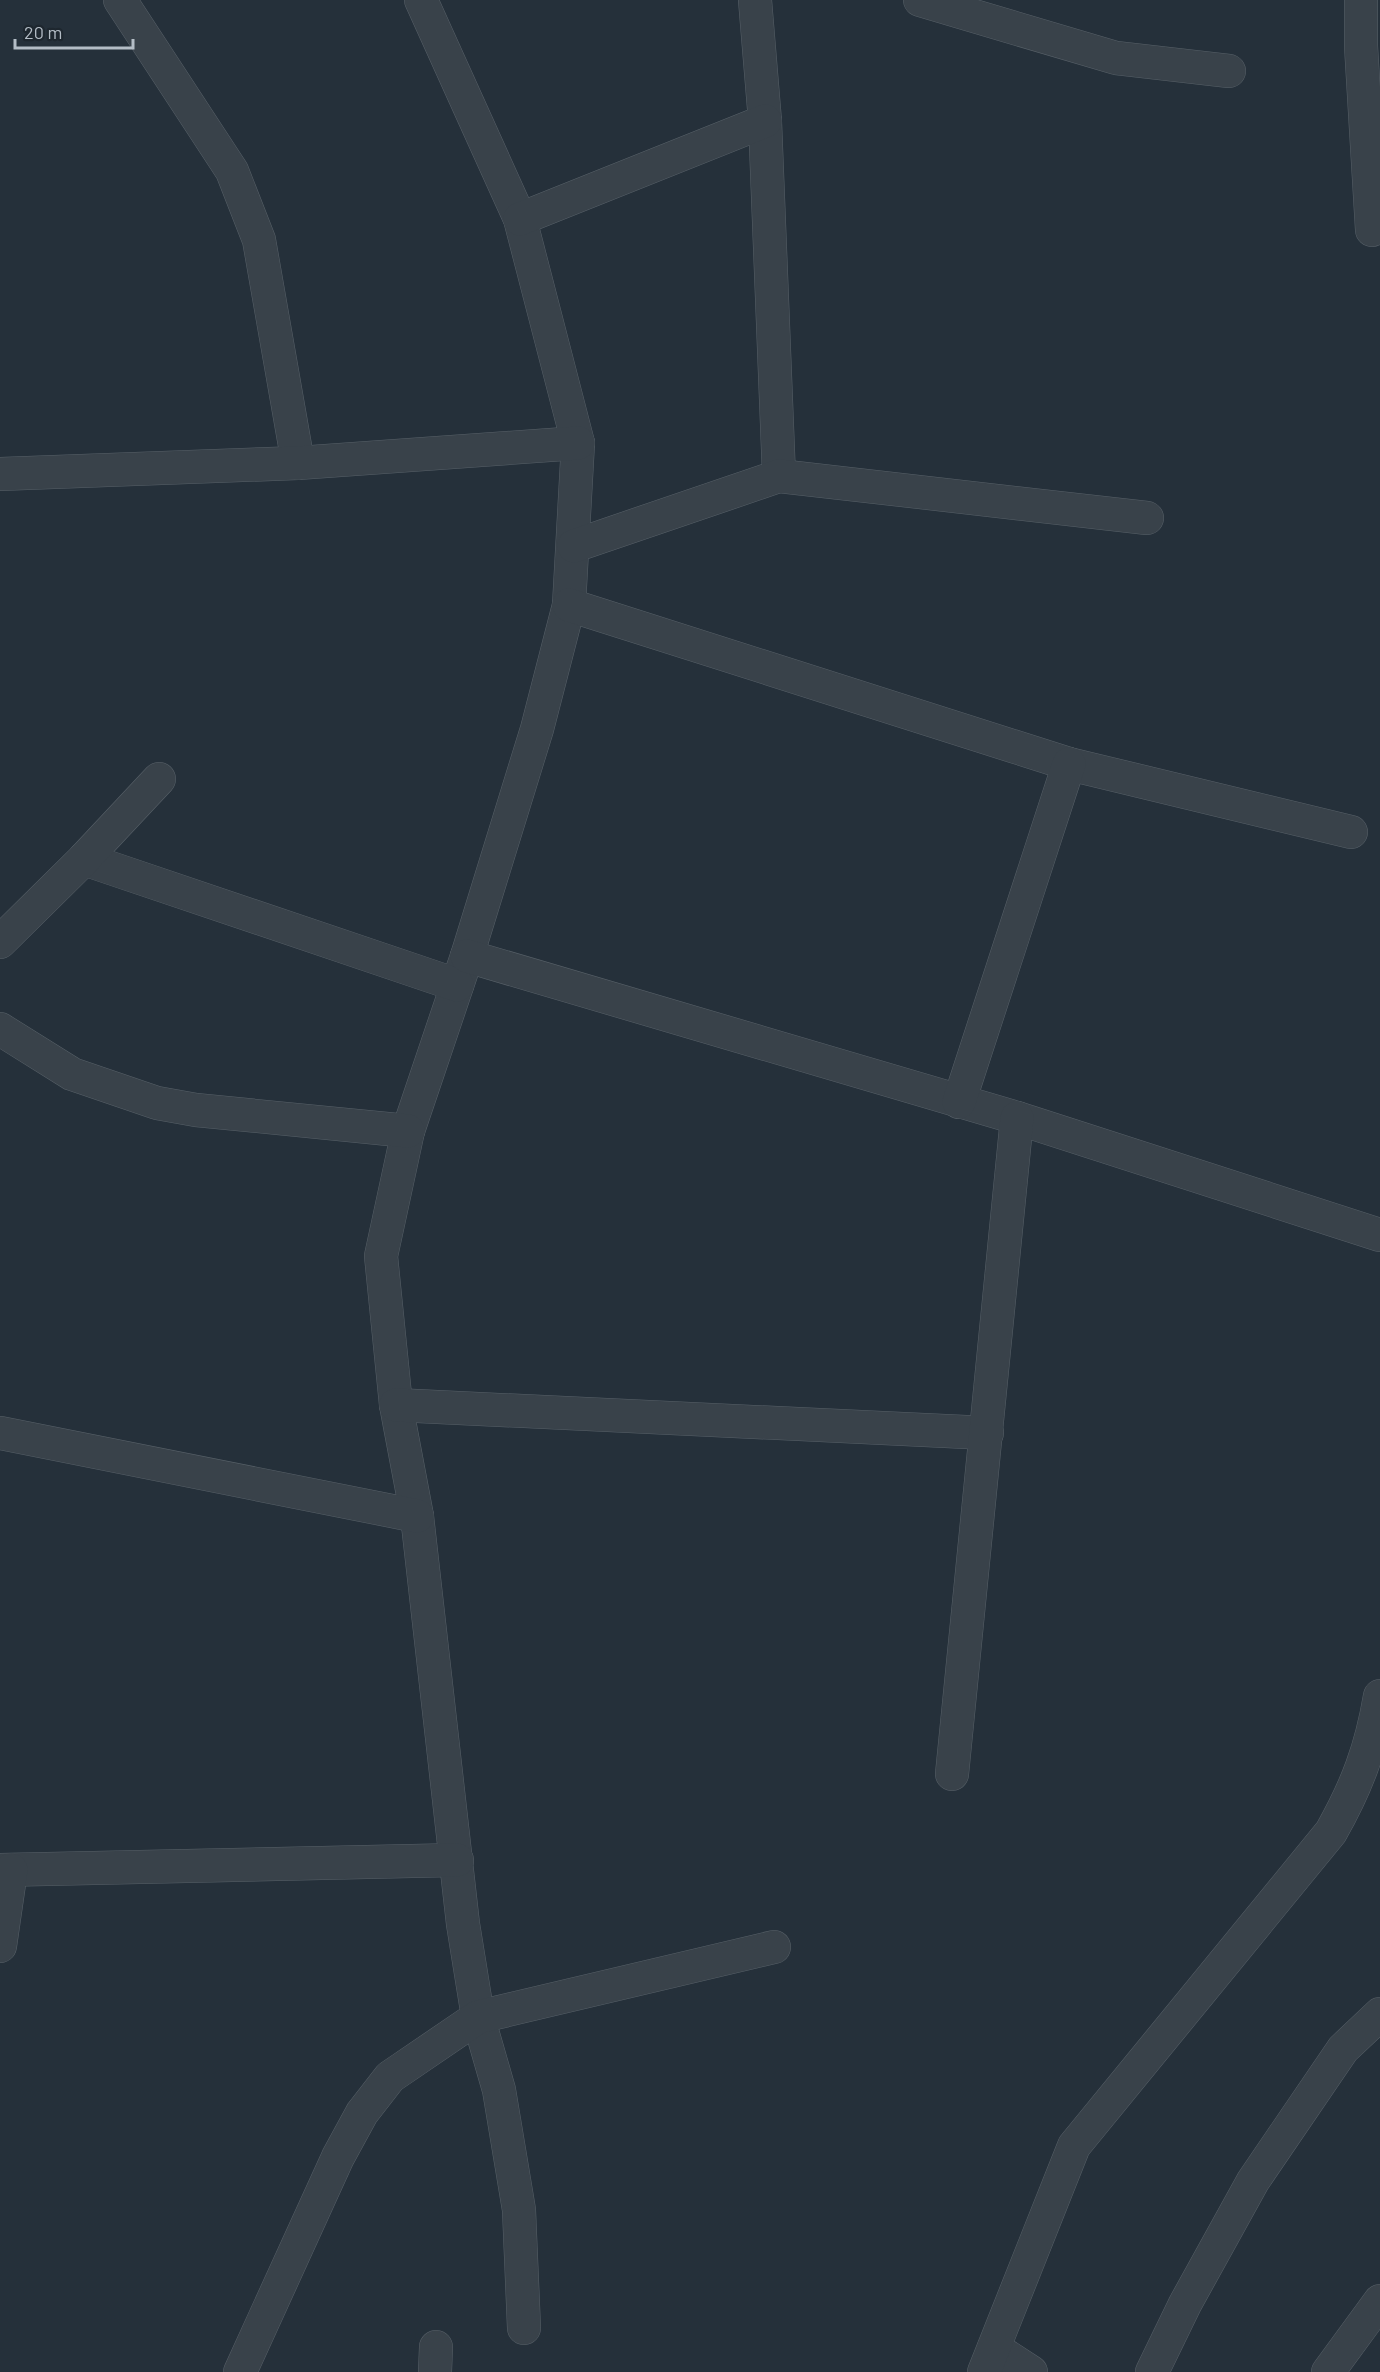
<svg xmlns="http://www.w3.org/2000/svg" width="1380" height="2372" font-family="Barlow,sans-serif">
	<style>
		.lines { fill: none; stroke-linecap: round; stroke-linejoin: round }
		.minor-casing { stroke: #576068; stroke-width: 34 }
		.minor { stroke: #39424a; stroke-width: 33 }
	</style>
	<rect width="100%" height="100%" fill="#25303a"/>
	<g class="lines">
		<defs>
			<g id="minor">
				<path d="M120,0L232,171L259,240L298,463"/>
				<path d="M421,0L520,219L578,443L569,605L537,729L467,956L408,1131L381,1256L396,1405L417,1516L463,1924L478,2017L499,2090L519,2210L524,2328"/>
				<path d="M755,0L765,121L779,476"/>
				<path d="M920,0L1116,58L1229,71"/>
				<path d="M1361,0V46L1372,230"/>
				<path d="M520,219L765,121"/>
				<path d="M0,474L298,463L578,443"/>
				<path d="M574,546L779,476L1147,518"/>
				<path d="M569,605L1069,764L1351,832"/>
				<path d="M84,859L457,985"/>
				<path d="M0,942L84,859L159,779"/>
				<path d="M467,956L1017,1118L1380,1235"/>
				<path d="M0,1029L72,1074L157,1103L196,1110L408,1131"/>
				<path d="M959,1102L1069,764"/>
				<path d="M396,1405L987,1433"/>
				<path d="M0,1433L417,1516"/>
				<path d="M952,1774L1017,1118"/>
				<path d="M0,1870L457,1860"/>
				<path d="M0,1946L11,1870"/>
				<path d="M994,2348L1031,2372"/>
				<path d="M240,2372L338,2157L362,2113L390,2077L478,2017L774,1947"/>
				<path d="M435,2372L436,2347"/>
				<path d="M984,2372L1074,2146L1331,1832C1357,1786 1371,1749 1380,1696"/>
				<path d="M1152,2372L1185,2304L1253,2181L1343,2049L1380,2014"/>
				<path d="M1328,2372L1380,2301"/>
			</g>
		</defs>
		<!-- minor casing -->
		<use href="#minor" class="minor-casing"/>
		<!-- minor -->
		<use href="#minor" class="minor"/>
	</g>
	<!-- scale -->
	<path d="M15 39v9h118v-9" fill="none" stroke="#b4bdc6" stroke-width="3"/>
	<text x="24" y="39" font-size="18" fill="#b4bdc6" stroke="#1e272f" stroke-width="4.5" paint-order="stroke">20 m</text>
</svg>
